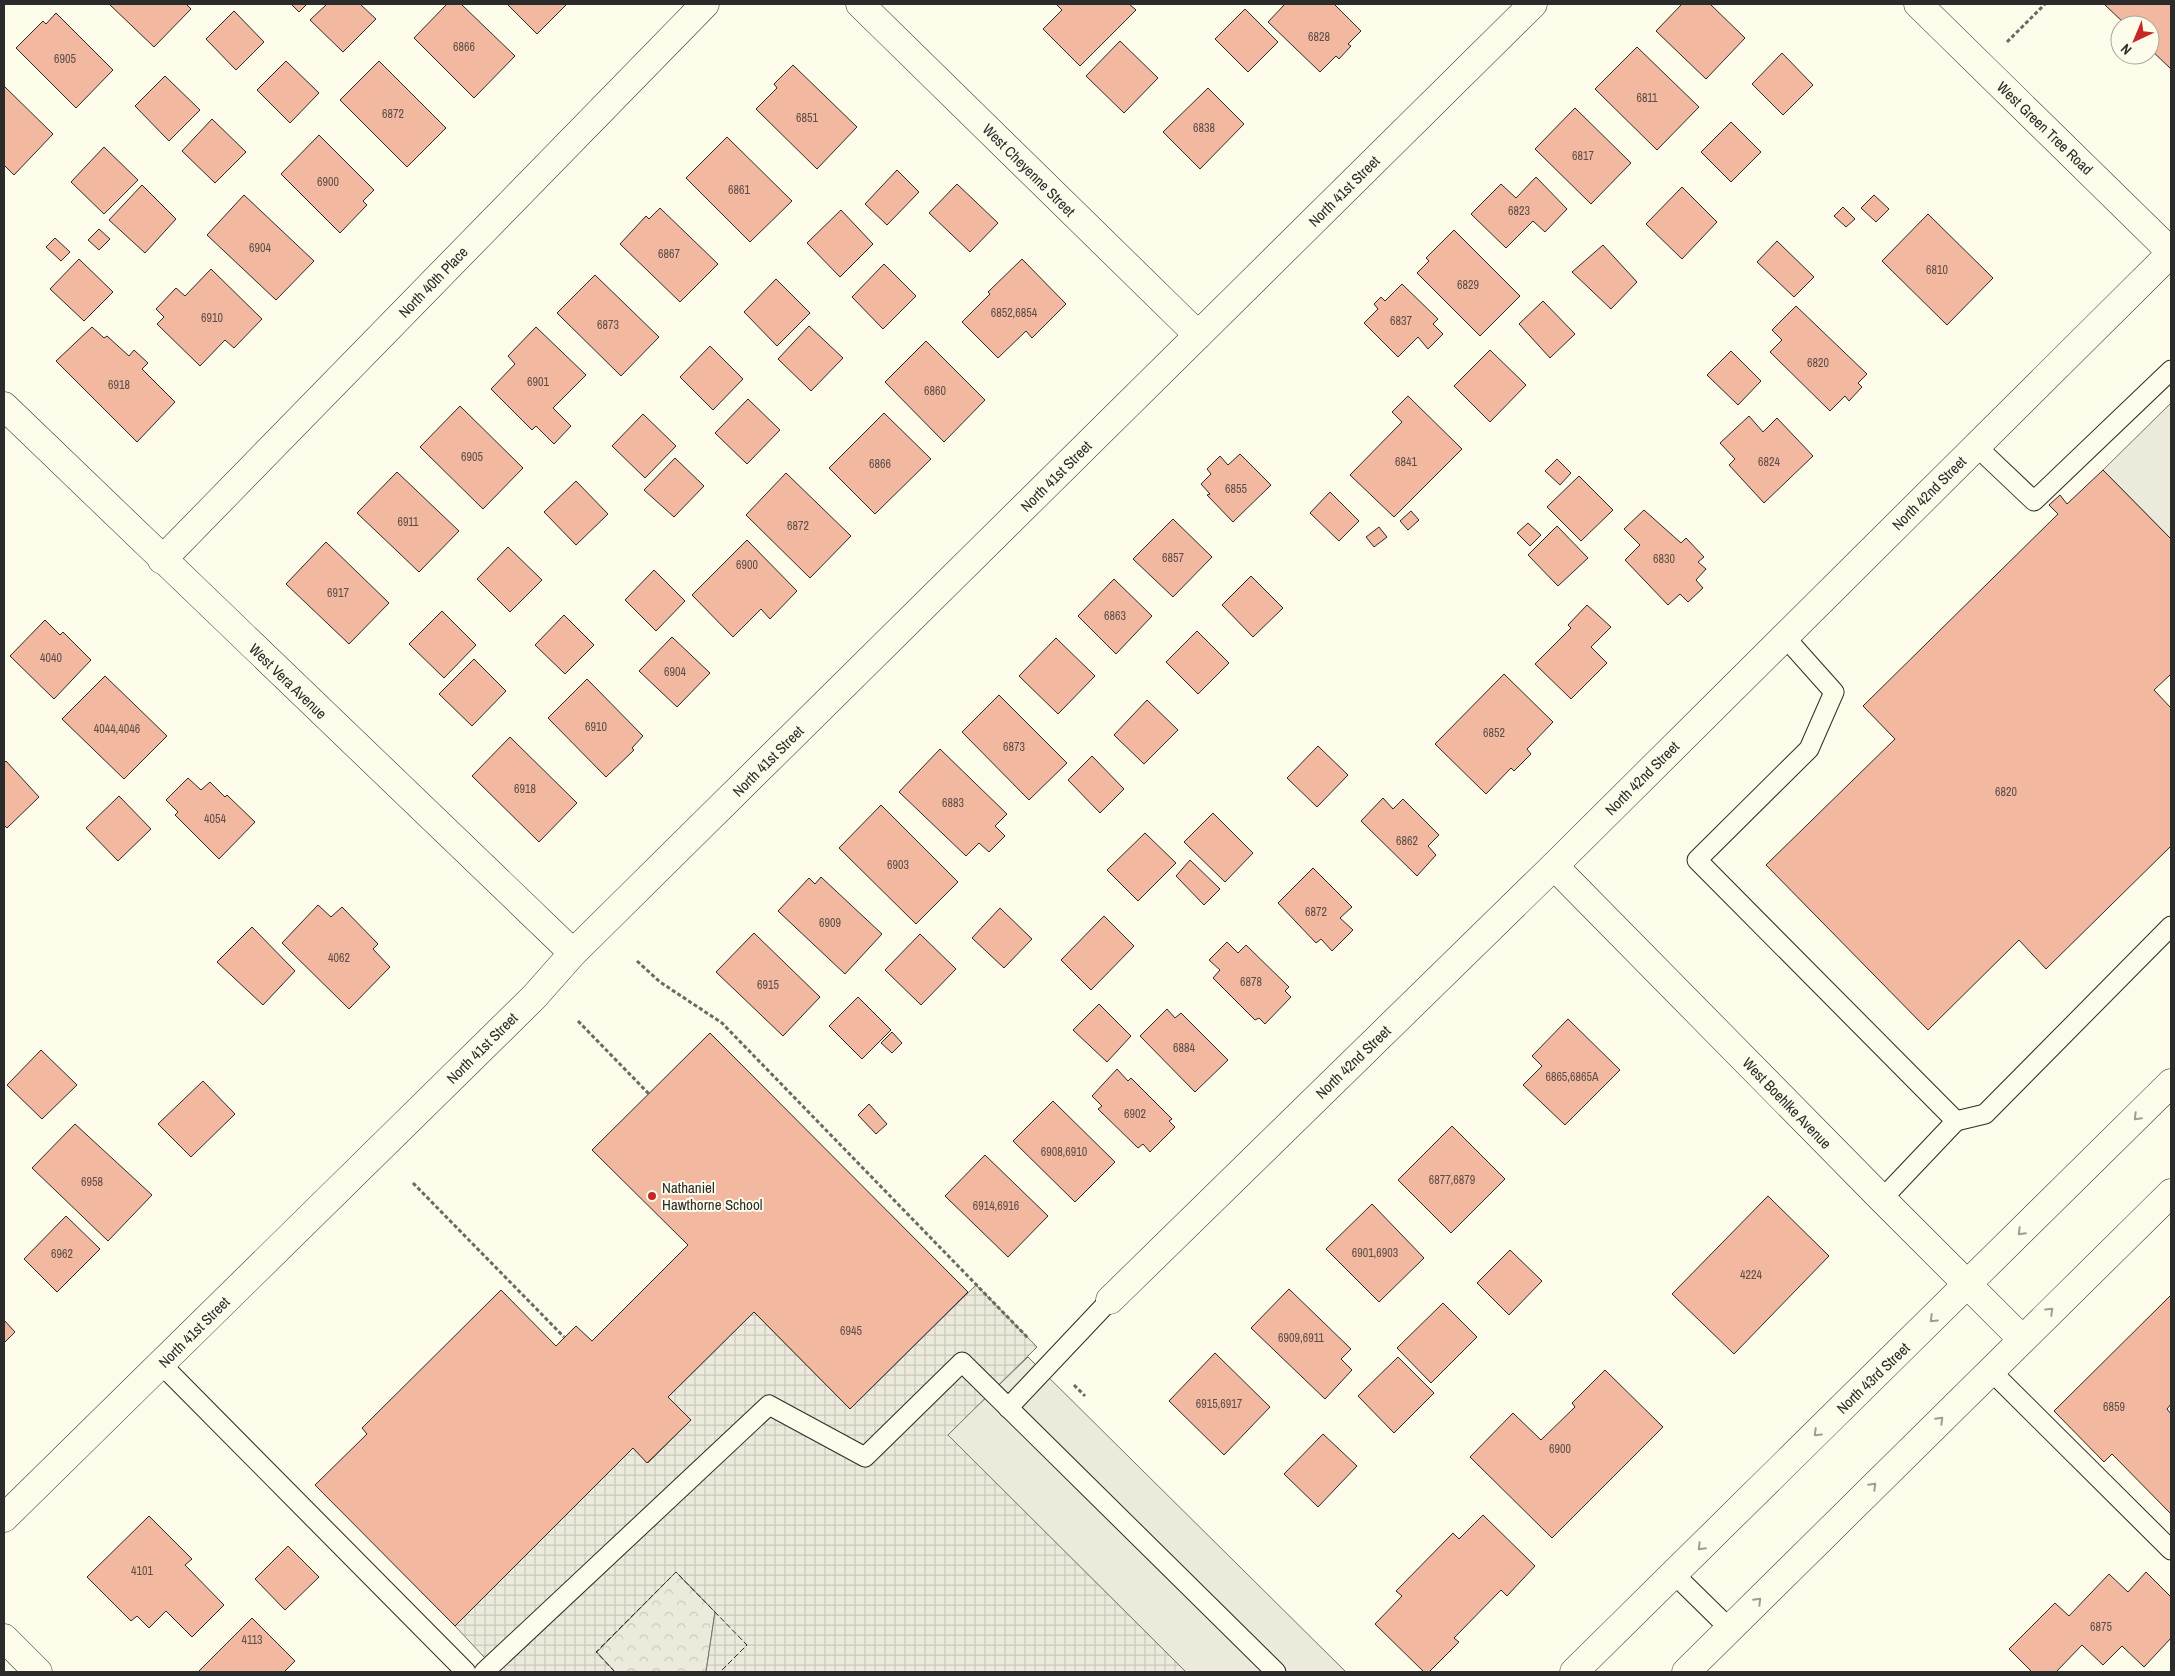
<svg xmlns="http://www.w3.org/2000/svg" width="2175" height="1676" font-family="'Archivo Narrow',sans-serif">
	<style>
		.park { fill: url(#park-crowns); stroke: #74746e }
		.parking { fill: #eceadb; stroke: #74746e }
		.plaza { fill: url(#plaza-grid); stroke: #74746e }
		.building { fill: #f2b8a0; stroke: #2b2b2b }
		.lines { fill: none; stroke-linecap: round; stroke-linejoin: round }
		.lane-casing { stroke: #2b2b2b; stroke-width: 21 }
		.street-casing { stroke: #2b2b2b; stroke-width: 29 }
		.secondary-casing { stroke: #2b2b2b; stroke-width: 29 }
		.path { stroke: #6a6964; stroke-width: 3; stroke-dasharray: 4 2.5; stroke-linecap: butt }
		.lane { stroke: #fdfbea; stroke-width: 19 }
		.street { stroke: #fdfbea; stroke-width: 28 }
		.secondary { stroke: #fdfbea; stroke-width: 28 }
		.fence { stroke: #2b2b2b; stroke-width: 1; stroke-dasharray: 6 2.5; stroke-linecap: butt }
		.oneway { stroke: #9e9d94 }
		.poi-dot { fill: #c62828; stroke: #fdfbea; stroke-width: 2 }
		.labels { text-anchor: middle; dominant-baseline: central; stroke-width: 4; stroke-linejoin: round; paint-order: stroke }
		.number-label { font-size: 12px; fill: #5d4e48 }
		.street-label { font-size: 15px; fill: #2b2b2b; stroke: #fdfbea }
		.poi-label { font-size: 15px; fill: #2b2b2b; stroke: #fdfbea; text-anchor: start }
	</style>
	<defs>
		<pattern id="park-crowns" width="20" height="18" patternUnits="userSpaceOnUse" patternTransform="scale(1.25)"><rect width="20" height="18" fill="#ecebdb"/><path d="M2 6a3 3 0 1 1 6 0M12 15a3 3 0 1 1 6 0" fill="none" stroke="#cbcabc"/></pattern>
		<pattern id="plaza-grid" width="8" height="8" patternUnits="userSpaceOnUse" patternTransform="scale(1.25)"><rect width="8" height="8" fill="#eceadb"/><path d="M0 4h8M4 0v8" fill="none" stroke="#cbc9bc"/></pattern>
	</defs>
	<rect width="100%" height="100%" fill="#fdfbea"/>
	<!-- park -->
	<path class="park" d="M676,1572L715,1612L706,1672H615L596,1652Z"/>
	<!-- parking -->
	<g class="parking">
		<path d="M2171,403V539L2103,470Z"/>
		<path d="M1028,1357L1346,1672H1186L947,1435Z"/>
	</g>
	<!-- plaza -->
	<path class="plaza" d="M976,1285L1037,1347L948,1435L1186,1672H706L715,1612L676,1572L597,1652L615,1672H498L455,1626L633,1448L648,1463L691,1420L668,1397L754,1312L850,1409Z"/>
	<!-- building -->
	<g class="building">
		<path d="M109,4H186L191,9L154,47Z"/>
		<path d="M291,4H307L299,12Z"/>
		<path d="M327,4H360L376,19L343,52L310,20Z"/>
		<path d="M447,4H461L515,56L474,98L414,38Z"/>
		<path d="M507,4H567L537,34Z"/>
		<path d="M1056,4H1129L1136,10L1080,66L1043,29L1062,10Z"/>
		<path d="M1285,4H1334L1361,31L1348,44L1351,46L1339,59L1336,56L1320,72L1268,22Z"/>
		<path d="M1682,4H1710L1745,38L1706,79L1656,31Z"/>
		<path d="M2104,4H2171V69L2150,49V25H2126Z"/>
		<path d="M1245,9L1278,42L1248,72L1215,39Z"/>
		<path d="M234,11L264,42L236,70L206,39Z"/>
		<path d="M56,13L113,70L76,108L16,48L43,21L46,24Z"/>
		<path d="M1120,41L1158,78L1124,113L1086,76Z"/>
		<path d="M1637,47L1699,107L1657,150L1595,89Z"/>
		<path d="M1782,53L1813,85L1783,115L1752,84Z"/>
		<path d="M286,61L319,93L290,123L257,90Z"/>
		<path d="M379,61L446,128L407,167L340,100Z"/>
		<path d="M793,65L857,127L817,169L756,109L777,88L774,84Z"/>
		<path d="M165,76L200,110L169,141L135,106Z"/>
		<path d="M4,86L53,134L14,175L4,165Z"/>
		<path d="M1208,88L1244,124L1200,169L1163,132Z"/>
		<path d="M1575,108L1631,163L1591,204L1535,149Z"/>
		<path d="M212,119L246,152L215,183L182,151Z"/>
		<path d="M1731,122L1761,152L1731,182L1701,152Z"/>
		<path d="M319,135L374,190L363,201L367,205L340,233L281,174Z"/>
		<path d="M727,137L792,201L750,242L686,178Z"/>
		<path d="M104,147L138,180L104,214L71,182Z"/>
		<path d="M897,170L919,192L887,225L865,204Z"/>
		<path d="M1536,177L1567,209L1545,232L1533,221L1506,248L1471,214L1501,184L1516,198Z"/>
		<path d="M957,184L998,223L970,252L929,213Z"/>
		<path d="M142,185L176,219L145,253L109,220Z"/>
		<path d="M1682,187L1717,222L1682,259L1646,224Z"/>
		<path d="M244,195L314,261L276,300L207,235Z"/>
		<path d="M1874,195L1889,209L1876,222L1861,208Z"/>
		<path d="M1843,207L1855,219L1846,227L1834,216Z"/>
		<path d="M660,208L718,264L680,302L620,244L646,216L649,219Z"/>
		<path d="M841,210L873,244L840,277L807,243Z"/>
		<path d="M1928,214L1993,278L1947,325L1882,261Z"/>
		<path d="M99,229L110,239L99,250L88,240Z"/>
		<path d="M1454,230L1520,296L1480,336L1417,273L1429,261L1426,258Z"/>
		<path d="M55,238L70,252L61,261L46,247Z"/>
		<path d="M1777,241L1814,277L1794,297L1757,262Z"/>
		<path d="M1603,245L1637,282L1611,309L1572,272Z"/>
		<path d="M79,259L113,292L84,321L50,289Z"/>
		<path d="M1022,259L1066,304L1032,338L1026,331L998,358L962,322L990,294L988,292Z"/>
		<path d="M884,264L916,296L883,329L852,297Z"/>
		<path d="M211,269L262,319L234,348L225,340L200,366L157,324L164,317L156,309L176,288L185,296Z"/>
		<path d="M595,275L659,337L621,376L557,313Z"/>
		<path d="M776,279L810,313L777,346L744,312Z"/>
		<path d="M1402,284L1438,319L1433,324L1443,334L1428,349L1418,337L1398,357L1364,323L1378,309L1374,304L1381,297L1385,301Z"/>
		<path d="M1543,301L1575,334L1550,358L1519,324Z"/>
		<path d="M1796,306L1867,374L1858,383L1862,387L1849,401L1845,396L1830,411L1770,352L1782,340L1772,330Z"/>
		<path d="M809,326L843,358L811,391L778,359Z"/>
		<path d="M92,327L104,338L107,336L129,356L134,350L148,363L142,369L175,402L137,442L56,361Z"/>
		<path d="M536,327L586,375L553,408L571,426L554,444L536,426L532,430L491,389L515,364L508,356Z"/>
		<path d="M926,341L985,400L944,442L885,382Z"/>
		<path d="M710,346L743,379L713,410L680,377Z"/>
		<path d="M1490,350L1526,385L1490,422L1454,386Z"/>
		<path d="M1731,351L1761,381L1738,405L1707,375Z"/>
		<path d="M1408,396L1462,449L1394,517L1350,475L1402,422L1392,412Z"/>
		<path d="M748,399L780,430L747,464L715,433Z"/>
		<path d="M460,406L523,468L483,509L420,447Z"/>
		<path d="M884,413L931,459L875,514L829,468Z"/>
		<path d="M643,414L676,446L645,478L612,446Z"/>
		<path d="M1749,416L1763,432L1777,418L1813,456L1764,503L1729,465L1735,459L1720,443Z"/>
		<path d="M1240,454L1271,485L1233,522L1207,495L1210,494L1201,484L1211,474L1207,469L1220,456L1228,465Z"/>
		<path d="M675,458L704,486L674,517L644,490Z"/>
		<path d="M1557,459L1571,473L1560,485L1545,471Z"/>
		<path d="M2103,470L2171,539V674L2154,690L2171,708V846L2046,969L2019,940L1928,1030L1766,865L1895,739L1863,706L2058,514L2049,505L2060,495L2067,504Z"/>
		<path d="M397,472L459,531L419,572L357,513Z"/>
		<path d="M786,473L851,536L810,578L746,515Z"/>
		<path d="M1579,476L1613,510L1581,541L1547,507Z"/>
		<path d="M576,481L608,514L576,545L544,512Z"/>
		<path d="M1330,492L1359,521L1339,541L1310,513Z"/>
		<path d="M1644,510L1681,543L1686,538L1704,557L1698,562L1706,569L1696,580L1703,588L1688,602L1680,594L1668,605L1625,560L1640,545L1624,529Z"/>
		<path d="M1411,511L1419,520L1408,530L1400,521Z"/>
		<path d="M1173,519L1212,557L1173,597L1133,559Z"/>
		<path d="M1528,523L1541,535L1530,546L1517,533Z"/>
		<path d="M1557,526L1588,558L1558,586L1528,555Z"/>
		<path d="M1379,527L1387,537L1374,547L1366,537Z"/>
		<path d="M747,540L797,591L770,619L761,609L733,637L692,595Z"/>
		<path d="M326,542L389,603L349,644L286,584Z"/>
		<path d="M508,547L542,580L510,612L477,579Z"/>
		<path d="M654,570L685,601L656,631L625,600Z"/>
		<path d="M1251,576L1283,608L1253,637L1222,605Z"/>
		<path d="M1114,579L1152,616L1116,654L1078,616Z"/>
		<path d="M1587,605L1611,627L1591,647L1607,663L1571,699L1535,664L1571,628L1568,625Z"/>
		<path d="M442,611L476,645L444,678L409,644Z"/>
		<path d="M564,615L594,645L565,674L535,645Z"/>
		<path d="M45,620L60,635L63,632L91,660L54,699L10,656Z"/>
		<path d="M1197,631L1229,663L1198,694L1166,662Z"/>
		<path d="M672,637L710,673L677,707L639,671Z"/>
		<path d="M1056,638L1095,676L1058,714L1019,676Z"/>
		<path d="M474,659L506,691L472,726L439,694Z"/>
		<path d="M1504,674L1553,722L1527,749L1531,754L1514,771L1511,768L1486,794L1435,744Z"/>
		<path d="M105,676L167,736L124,779L62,719Z"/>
		<path d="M587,679L643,736L632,748L634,750L606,777L548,718Z"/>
		<path d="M999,695L1067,763L1029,800L962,732Z"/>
		<path d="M1147,700L1178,730L1144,764L1114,735Z"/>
		<path d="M510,737L577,803L539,842L472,776Z"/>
		<path d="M1318,746L1348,775L1317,807L1287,778Z"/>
		<path d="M940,749L1007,814L995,826L1005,836L989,852L979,843L966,856L899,792Z"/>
		<path d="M1092,756L1124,789L1100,813L1068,780Z"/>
		<path d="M6,761L39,797L7,828L4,825V763Z"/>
		<path d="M188,778L201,790L210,782L225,797L227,795L255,822L219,859L175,815L178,812L166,800Z"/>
		<path d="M119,796L151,829L118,861L86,828Z"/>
		<path d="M1383,798L1393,809L1403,799L1439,835L1428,846L1436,855L1417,876L1361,821Z"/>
		<path d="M881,805L958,882L916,924L839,848Z"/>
		<path d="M1213,813L1253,853L1225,882L1184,842Z"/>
		<path d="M1145,833L1176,863L1138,901L1107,870Z"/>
		<path d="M1190,860L1220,889L1204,905L1176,876Z"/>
		<path d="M1313,868L1352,907L1340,918L1353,930L1332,951L1321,939L1316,943L1278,903Z"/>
		<path d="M821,877L882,934L845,974L778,911L809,878L815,884Z"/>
		<path d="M318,905L331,917L342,907L378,944L373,949L390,967L349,1009L282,943Z"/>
		<path d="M1000,908L1032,939L1004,968L972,938Z"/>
		<path d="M1104,916L1134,946L1091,990L1061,960Z"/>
		<path d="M252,927L295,971L263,1005L217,962Z"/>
		<path d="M754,933L820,997L783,1036L716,972Z"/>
		<path d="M920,934L956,969L921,1005L885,970Z"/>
		<path d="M1227,942L1238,953L1246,945L1289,987L1285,991L1291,997L1265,1024L1259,1018L1255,1020L1213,978L1220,970L1209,960Z"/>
		<path d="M858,997L891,1030L862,1059L829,1026Z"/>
		<path d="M1099,1004L1131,1036L1107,1062L1073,1030Z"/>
		<path d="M1167,1009L1175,1018L1181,1013L1228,1060L1195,1092L1140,1036Z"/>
		<path d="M1568,1019L1620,1070L1565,1125L1523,1085L1542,1066L1532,1056Z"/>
		<path d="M892,1032L902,1043L892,1053L881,1043Z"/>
		<path d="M710,1033L968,1292L850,1409L754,1312L668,1397L691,1420L647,1463L633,1448L455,1626L315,1485L367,1434L362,1428L501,1290L556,1346L576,1326L592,1341L688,1245L592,1150Z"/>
		<path d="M41,1050L77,1085L42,1119L7,1085Z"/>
		<path d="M1117,1069L1128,1081L1131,1078L1172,1119L1169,1121L1175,1127L1150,1152L1143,1144L1138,1148L1098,1109L1102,1106L1092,1096Z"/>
		<path d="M203,1081L235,1114L191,1157L158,1124Z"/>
		<path d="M1053,1101L1115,1162L1075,1202L1013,1141Z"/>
		<path d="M869,1104L887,1124L876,1134L858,1115Z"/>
		<path d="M75,1124L152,1195L108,1241L32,1168Z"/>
		<path d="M1452,1126L1505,1179L1451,1233L1398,1180Z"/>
		<path d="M985,1155L1048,1216L1008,1257L945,1196Z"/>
		<path d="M1768,1196L1829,1256L1734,1354L1672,1294Z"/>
		<path d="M1372,1204L1424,1258L1379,1302L1326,1249Z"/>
		<path d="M66,1216L100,1249L57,1292L24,1259Z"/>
		<path d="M1510,1250L1542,1281L1509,1315L1477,1283Z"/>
		<path d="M1289,1289L1351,1349L1341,1359L1352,1370L1325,1399L1251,1328Z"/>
		<path d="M2171,1295V1404L2167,1409L2171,1414V1514L2112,1454L2104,1462L2054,1411Z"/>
		<path d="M1443,1303L1477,1337L1431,1383L1397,1348Z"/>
		<path d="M4,1320L15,1332L4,1343Z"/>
		<path d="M1215,1353L1270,1407L1224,1455L1169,1401Z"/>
		<path d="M1398,1357L1434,1393L1394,1433L1358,1396Z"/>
		<path d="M1605,1370L1663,1427L1552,1538L1470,1457L1513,1413L1541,1440L1575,1407L1572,1403Z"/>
		<path d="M1323,1434L1357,1466L1318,1507L1284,1474Z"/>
		<path d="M1483,1515L1535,1566L1507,1596L1501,1590L1454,1638L1459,1642L1429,1672H1424L1375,1624L1402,1596L1396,1591L1453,1533L1459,1539Z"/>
		<path d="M149,1516L192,1559L185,1565L224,1605L192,1637L166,1611L149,1628L137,1616L131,1621L87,1577Z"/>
		<path d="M288,1546L319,1577L285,1610L255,1579Z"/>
		<path d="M2146,1572L2171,1597V1638L2144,1667L2122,1646L2103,1665L2082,1645L2056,1672H2032L2009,1649L2055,1603L2069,1616L2109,1574L2128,1592Z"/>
		<path d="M252,1618L295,1661L284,1672H198Z"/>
	</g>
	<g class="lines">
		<defs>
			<g id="lane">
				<path d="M1976,446L2034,501L2171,370"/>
				<path d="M1784,636L1834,692L1809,749L1697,860L1956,1121L1882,1199"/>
				<path d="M1956,1121L1985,1114L2171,926"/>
				<path d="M161,1364L466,1672"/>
				<path d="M1990,1370L2171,1550"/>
				<path d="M1008,1408L1110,1300"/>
				<path d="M1674,1574L1730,1629"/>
				<path d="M484,1672L769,1405L865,1457L962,1362L1276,1672"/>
			</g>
			<g id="street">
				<path d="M860,4L1198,335"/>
				<path d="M4,406L573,953"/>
				<path d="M162,560L705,4"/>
				<path d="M1554,866L1882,1199L2022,1339"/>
				<path d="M1110,1300L1554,866L2171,253"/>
				<path d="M4,1518L534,997L573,953L1533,4"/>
				<path d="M4,1638L38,1672"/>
			</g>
			<g id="secondary">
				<path d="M1918,4L2171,252"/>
				<path d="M1574,1672L2171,1083"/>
				<path d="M1686,1672L2171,1193"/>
			</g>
		</defs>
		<!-- lane casing -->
		<use href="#lane" class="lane-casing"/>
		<!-- street casing -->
		<use href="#street" class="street-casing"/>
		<!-- secondary casing -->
		<use href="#secondary" class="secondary-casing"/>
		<!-- path -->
		<g class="path">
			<path d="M2007,42L2045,4"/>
			<path d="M637,961L660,982L722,1023L1029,1339"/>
			<path d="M578,1021L649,1094"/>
			<path d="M413,1183L564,1337"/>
			<path d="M1074,1385L1085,1396"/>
		</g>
		<!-- lane -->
		<use href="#lane" class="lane"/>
		<!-- street -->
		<use href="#street" class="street"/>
		<!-- secondary -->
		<use href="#secondary" class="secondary"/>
		<!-- fence -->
		<path class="fence" d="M615,1672L596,1652L676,1572L747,1645L720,1672"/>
	</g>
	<!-- one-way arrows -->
	<defs><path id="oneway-chevron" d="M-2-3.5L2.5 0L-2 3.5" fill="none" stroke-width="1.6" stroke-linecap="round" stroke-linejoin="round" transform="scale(1.25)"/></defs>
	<g class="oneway">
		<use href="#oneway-chevron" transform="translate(2137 1117) rotate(135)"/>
		<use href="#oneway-chevron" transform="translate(2021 1232) rotate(135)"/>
		<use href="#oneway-chevron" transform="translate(2050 1311) rotate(-44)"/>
		<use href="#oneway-chevron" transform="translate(1933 1319) rotate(136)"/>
		<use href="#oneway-chevron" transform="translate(1940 1420) rotate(-45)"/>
		<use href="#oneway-chevron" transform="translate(1817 1433) rotate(136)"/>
		<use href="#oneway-chevron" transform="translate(1873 1486) rotate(-45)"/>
		<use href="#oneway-chevron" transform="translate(1701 1547) rotate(135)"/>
		<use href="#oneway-chevron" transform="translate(1758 1601) rotate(-45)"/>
	</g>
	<!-- markers -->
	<circle class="poi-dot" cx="652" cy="1196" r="5"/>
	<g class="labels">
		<!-- number labels -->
		<g class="number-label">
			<text x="1319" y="37">6828</text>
			<text x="464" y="47">6866</text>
			<text x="65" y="59">6905</text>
			<text x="1647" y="98">6811</text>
			<text x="393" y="114">6872</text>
			<text x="807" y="118">6851</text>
			<text x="1204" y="128">6838</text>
			<text x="1583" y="156">6817</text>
			<text x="328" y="182">6900</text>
			<text x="739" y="190">6861</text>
			<text x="1519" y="211">6823</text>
			<text x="260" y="248">6904</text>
			<text x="669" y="254">6867</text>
			<text x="1937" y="270">6810</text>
			<text x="1468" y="285">6829</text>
			<text x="1014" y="313">6852,6854</text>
			<text x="212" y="318">6910</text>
			<text x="1401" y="321">6837</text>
			<text x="608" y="325">6873</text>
			<text x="1818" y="363">6820</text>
			<text x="538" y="382">6901</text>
			<text x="119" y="385">6918</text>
			<text x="935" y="391">6860</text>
			<text x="472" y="457">6905</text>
			<text x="1406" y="462">6841</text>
			<text x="1769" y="462">6824</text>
			<text x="880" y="464">6866</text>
			<text x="1236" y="489">6855</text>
			<text x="408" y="522">6911</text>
			<text x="798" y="526">6872</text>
			<text x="1173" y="558">6857</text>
			<text x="1664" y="559">6830</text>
			<text x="747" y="565">6900</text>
			<text x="338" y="593">6917</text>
			<text x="1115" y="616">6863</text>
			<text x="51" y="658">4040</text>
			<text x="675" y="672">6904</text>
			<text x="596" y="727">6910</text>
			<text x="117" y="729">4044,4046</text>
			<text x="1494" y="733">6852</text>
			<text x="1014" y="747">6873</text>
			<text x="525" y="789">6918</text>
			<text x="2006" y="792">6820</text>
			<text x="953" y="803">6883</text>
			<text x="215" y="819">4054</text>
			<text x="1407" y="841">6862</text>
			<text x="898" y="865">6903</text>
			<text x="1316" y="912">6872</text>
			<text x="830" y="923">6909</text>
			<text x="339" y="958">4062</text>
			<text x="1251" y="982">6878</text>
			<text x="768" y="985">6915</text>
			<text x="1184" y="1048">6884</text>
			<text x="1572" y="1077">6865,6865A</text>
			<text x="1135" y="1114">6902</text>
			<text x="1064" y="1152">6908,6910</text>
			<text x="1452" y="1180">6877,6879</text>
			<text x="92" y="1182">6958</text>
			<text x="996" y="1206">6914,6916</text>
			<text x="1375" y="1253">6901,6903</text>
			<text x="62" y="1254">6962</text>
			<text x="1751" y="1275">4224</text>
			<text x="851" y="1331">6945</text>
			<text x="1301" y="1338">6909,6911</text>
			<text x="1219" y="1404">6915,6917</text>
			<text x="2114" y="1407">6859</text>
			<text x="1560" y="1449">6900</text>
			<text x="142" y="1571">4101</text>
			<text x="2101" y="1627">6875</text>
			<text x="252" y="1640">4113</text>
		</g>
		<!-- street labels -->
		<g class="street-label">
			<text transform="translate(2045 128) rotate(44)">West Green Tree Road</text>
			<text transform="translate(1029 170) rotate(45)">West Cheyenne Street</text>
			<text transform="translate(1344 191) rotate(-45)">North 41st Street</text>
			<text transform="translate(433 282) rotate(-46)">North 40th Place</text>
			<text transform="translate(1056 476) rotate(-45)">North 41st Street</text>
			<text transform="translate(1929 493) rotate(-45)">North 42nd Street</text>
			<text transform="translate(288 681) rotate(44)">West Vera Avenue</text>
			<text transform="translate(768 761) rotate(-45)">North 41st Street</text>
			<text transform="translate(1642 778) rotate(-45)">North 42nd Street</text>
			<text transform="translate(482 1048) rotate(-45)">North 41st Street</text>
			<text transform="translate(1353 1062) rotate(-44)">North 42nd Street</text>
			<text transform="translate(1787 1103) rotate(46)">West Boehlke Avenue</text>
			<text transform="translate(194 1332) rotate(-45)">North 41st Street</text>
			<text transform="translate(1873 1378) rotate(-44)">North 43rd Street</text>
		</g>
		<!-- poi labels -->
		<g class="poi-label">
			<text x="662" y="1187">Nathaniel<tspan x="662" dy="17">Hawthorne School</tspan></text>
		</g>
	</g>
	<!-- border -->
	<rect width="2175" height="1676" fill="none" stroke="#2b2b2b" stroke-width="10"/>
	<!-- north arrow -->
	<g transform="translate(2135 40) rotate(224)"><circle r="24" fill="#fdfbea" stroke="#a9a89e"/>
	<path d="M0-4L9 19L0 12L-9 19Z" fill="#c62828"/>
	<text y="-8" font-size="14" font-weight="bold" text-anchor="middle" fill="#2b2b2b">N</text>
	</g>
</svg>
